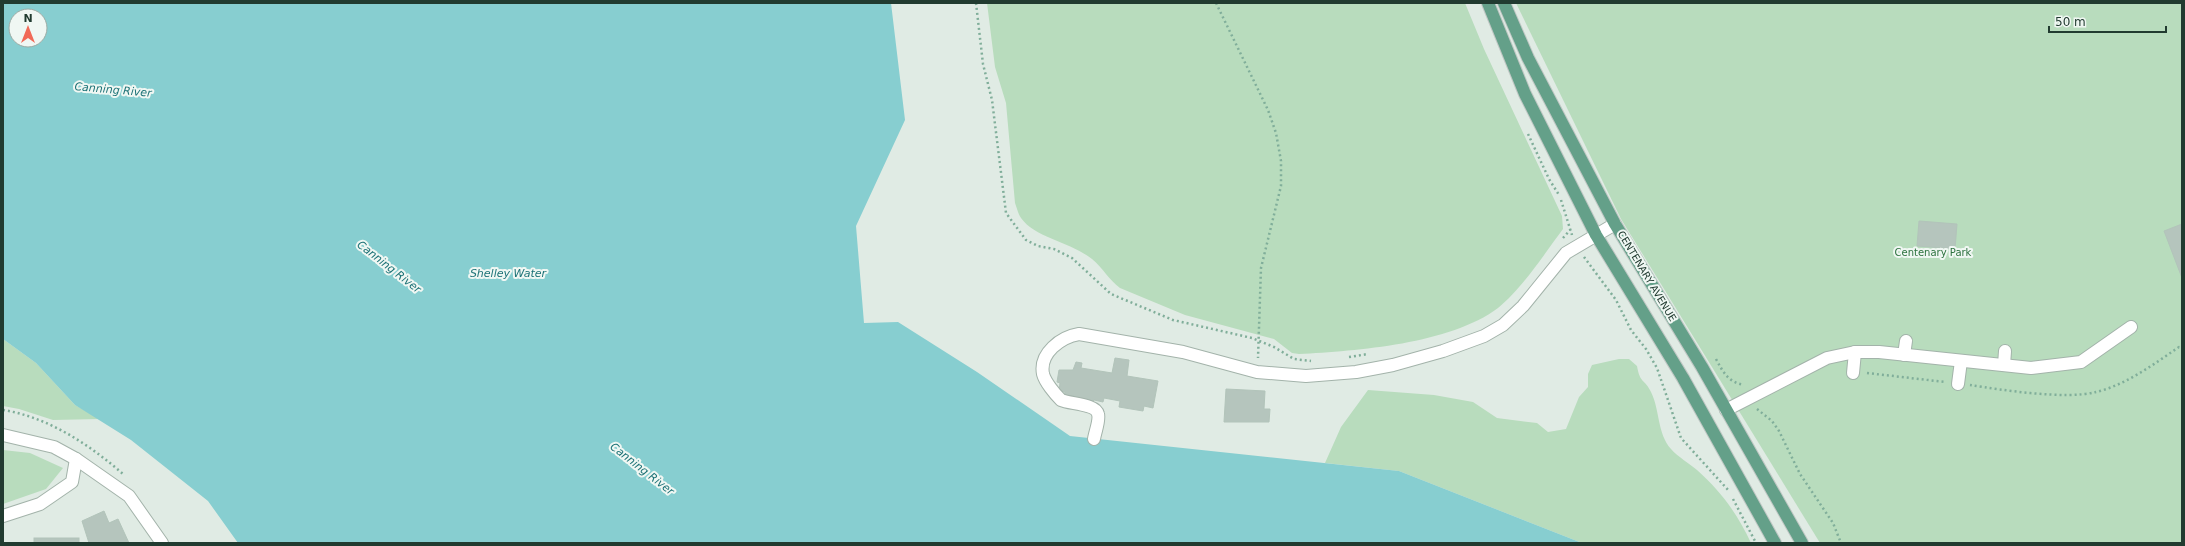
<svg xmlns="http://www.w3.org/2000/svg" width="2185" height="546" font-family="'DejaVu Sans',sans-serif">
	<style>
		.green { fill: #b8dcbd }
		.water { fill: #87ced0; fill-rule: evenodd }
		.building { fill: #b5c5bd; stroke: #b2c4ba }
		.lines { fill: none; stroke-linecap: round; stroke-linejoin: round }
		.minor-casing { stroke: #a3b3aa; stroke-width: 14 }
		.major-casing { stroke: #c1c8c5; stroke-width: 14 }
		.path { stroke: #80ae9a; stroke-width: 2.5; stroke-dasharray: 2 3; stroke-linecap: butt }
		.minor { stroke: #fff; stroke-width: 12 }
		.major { stroke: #64a089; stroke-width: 12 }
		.labels { text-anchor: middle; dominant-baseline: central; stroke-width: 4; stroke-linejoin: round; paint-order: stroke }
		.park-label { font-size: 10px; fill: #2b713d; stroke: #f0f7f3 }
		.street-label { font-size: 10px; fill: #213b30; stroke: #f0f7f3 }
		.water-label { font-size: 11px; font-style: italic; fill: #1c7276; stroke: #f0f7f3 }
	</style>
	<rect width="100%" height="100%" fill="#e0ebe4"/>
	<!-- green -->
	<g class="green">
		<path d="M987,3H1465L1484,49L1562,216L1563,229C1545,253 1521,290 1498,308C1450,344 1357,351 1299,354L1292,353L1274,339L1185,315L1120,288C1109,280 1103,268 1092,259C1071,242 1035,238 1021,218C1018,214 1017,208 1015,203L1006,103L995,67Z"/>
		<path d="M1516,3H2182V543H1820L1621,219Z"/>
		<path d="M3,339L36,363L75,405L100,419L53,420L19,409L3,406Z"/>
		<path d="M1619,359H1629L1637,366C1640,384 1645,379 1651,392C1660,410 1657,433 1671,449C1678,457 1689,463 1697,470C1721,491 1738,515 1751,543H1582L1399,471L1325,463L1341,427L1368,390L1434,395L1473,402L1497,418L1537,423L1548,432L1566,429L1579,397L1588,387V374L1592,365Z"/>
		<path d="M3,450L30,453L63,468L46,489L3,504Z"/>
	</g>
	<!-- water -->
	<path class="water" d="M3,3H891L905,120L856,226L864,323L898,322L977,372L1070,436L1399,471L1582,543H238L208,501L131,440L75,405L36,363L3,339ZM16,16H40V40H16Z"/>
	<!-- building -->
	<g class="building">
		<path d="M1919,221L1957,224L1955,249L1917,246Z"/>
		<path d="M2182,224V278L2164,231Z"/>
		<path d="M1115,358L1129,360L1127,376L1158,381L1153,408L1144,406L1143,411L1119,407L1120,401L1104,398L1103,402L1094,400L1091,403L1064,399L1065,392L1059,391L1060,383L1057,382L1059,370H1073L1076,362L1082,363L1081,368L1112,373Z"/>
		<path d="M1226,389L1265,391L1264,409H1270L1269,422H1224Z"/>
		<path d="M104,511L109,523L118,519L129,543H89L82,521Z"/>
		<rect x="34" y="538" width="45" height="5"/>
	</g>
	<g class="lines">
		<defs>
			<g id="minor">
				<path d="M1904,355L1906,341"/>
				<path d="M2004,365L2005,351"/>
				<path d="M1853,373L1855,352"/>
				<path d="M1958,384L1961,361"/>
				<path d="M1726,410L1827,358L1855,352H1879L2031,368L2081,362L2131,327"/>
				<path d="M3,435L54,447L76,459L129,496L162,543"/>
				<path d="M1094,439C1095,432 1100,420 1098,414C1096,404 1070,404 1061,400C1055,394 1045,382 1043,374C1039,353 1061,337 1079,334L1183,352L1257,372L1306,376L1356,372L1393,365L1443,351L1484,336L1503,325L1523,306L1566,253L1615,224"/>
				<path d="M3,516L40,504L72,482L76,459"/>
			</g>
			<g id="major">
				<path d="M1488,3L1525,94L1596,235L1683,378L1775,543"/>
				<path d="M1504,3L1528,58L1615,224L1702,367L1802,543"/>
			</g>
		</defs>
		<!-- minor casing -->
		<use href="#minor" class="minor-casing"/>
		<!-- major casing -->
		<use href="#major" class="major-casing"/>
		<!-- path -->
		<g class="path">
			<path d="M976,3L983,64L992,100L1006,213L1026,240L1038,246L1054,249L1072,258L1111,294L1173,320L1252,338L1274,347L1294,359L1311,361"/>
			<path d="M1216,3L1268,110L1276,133L1281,161V186L1261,268L1258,358"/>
			<path d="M1528,134L1549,179L1559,195"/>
			<path d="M1561,200L1572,235"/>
			<path d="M1563,238L1570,230"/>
			<path d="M1584,257L1616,300L1631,330L1646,349L1657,368L1681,438L1729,491"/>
			<path d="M1349,357L1368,354"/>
			<path d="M1716,359C1723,372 1728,382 1744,385"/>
			<path d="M1867,373L1945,382"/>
			<path d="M1970,385C2002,390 2066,400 2096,392C2126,385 2154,364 2179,347L2182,349"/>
			<path d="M1757,409L1772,421L1779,431L1800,474L1833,523L1841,543"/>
			<path d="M3,410C48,417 90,445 123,474"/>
			<path d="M1733,499L1756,543"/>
		</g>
		<!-- minor -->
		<use href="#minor" class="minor"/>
		<!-- major -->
		<use href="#major" class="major"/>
	</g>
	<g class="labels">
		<!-- park labels -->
		<g class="park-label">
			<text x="1933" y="252">Centenary Park</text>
		</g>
		<!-- street labels -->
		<g class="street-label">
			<text transform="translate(1647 276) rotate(59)">CENTENARY AVENUE</text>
		</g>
		<!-- water labels -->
		<g class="water-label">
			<text transform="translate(113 90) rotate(5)">Canning River</text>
			<text transform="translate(389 267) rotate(38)">Canning River</text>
			<text x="508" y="273">Shelley Water</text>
			<text transform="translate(642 469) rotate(38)">Canning River</text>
		</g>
	</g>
	<!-- border -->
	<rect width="2185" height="546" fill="none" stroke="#213b30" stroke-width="8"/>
	<!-- north arrow -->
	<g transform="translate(28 28)"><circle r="19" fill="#f0f7f3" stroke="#9daca5"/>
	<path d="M0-3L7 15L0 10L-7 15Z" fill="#f16957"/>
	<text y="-6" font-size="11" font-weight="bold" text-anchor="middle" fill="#213b30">N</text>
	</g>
	<!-- scale -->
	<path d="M2049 26v6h117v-6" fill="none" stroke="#213b30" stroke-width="2"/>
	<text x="2055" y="26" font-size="12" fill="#213b30" stroke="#f0f7f3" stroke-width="3" paint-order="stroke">50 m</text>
</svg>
